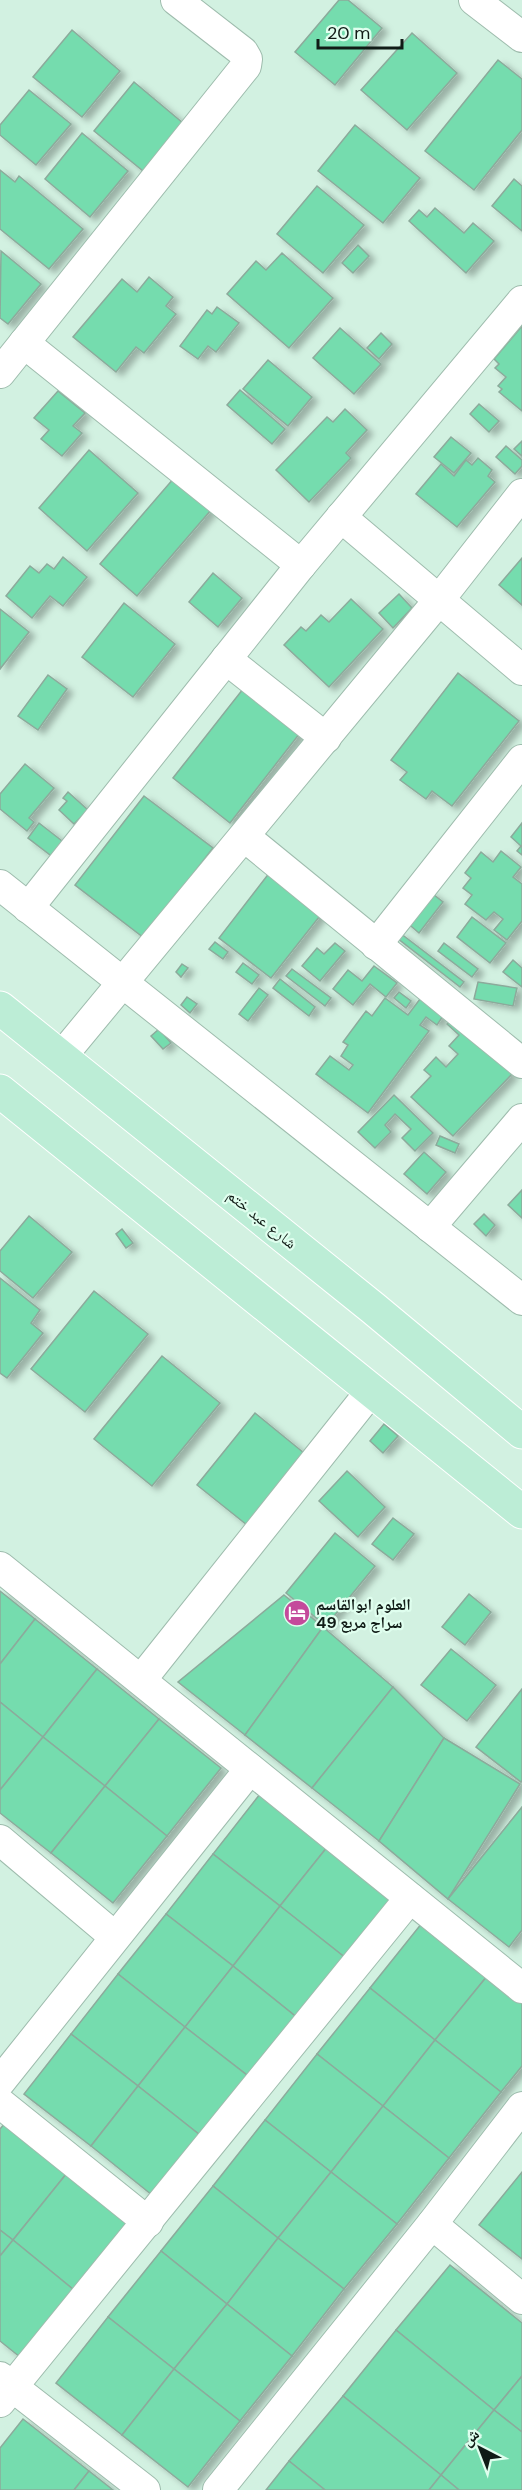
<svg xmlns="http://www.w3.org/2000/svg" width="522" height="2490" font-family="'DM Sans','Noto Naskh Arabic',sans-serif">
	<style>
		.building { fill: #74dcae; stroke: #8caa9b; stroke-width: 1.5; filter: url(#shadow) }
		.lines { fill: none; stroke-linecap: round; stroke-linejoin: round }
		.street-casing { stroke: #9ebcad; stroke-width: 32 }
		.primary-casing { stroke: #fff; stroke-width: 35 }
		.street { stroke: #fff; stroke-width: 30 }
		.primary { stroke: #bcedd6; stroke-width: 33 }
		.labels { text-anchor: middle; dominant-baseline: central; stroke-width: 4.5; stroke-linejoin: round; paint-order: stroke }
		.street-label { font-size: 16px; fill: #101b16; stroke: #dffeee }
		.poi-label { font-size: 16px; font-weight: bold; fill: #101b16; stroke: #dffeee; text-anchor: start }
	</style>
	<defs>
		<filter id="shadow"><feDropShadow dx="6" dy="4" stdDeviation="3" flood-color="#0004"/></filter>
	</defs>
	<rect width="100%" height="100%" fill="#d2f1e1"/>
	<!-- building -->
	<g class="building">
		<path d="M339,0H348L382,28L335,85L295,52Z"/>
		<path d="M72,30L120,71L82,117L33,77Z"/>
		<path d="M412,33L457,73L407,130L361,90Z"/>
		<path d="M498,60L522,79V130L474,190L425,151Z"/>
		<path d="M134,82L183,123L143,171L94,131Z"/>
		<path d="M29,90L71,124L36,165L0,135V125Z"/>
		<path d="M355,125L420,178L383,223L318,171Z"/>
		<path d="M82,133L128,171L90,217L45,179Z"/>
		<path d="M0,170L15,182L19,176L83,229L49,269L0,229Z"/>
		<path d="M514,179L522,186V231L492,206Z"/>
		<path d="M317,186L364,225L323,273L277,234Z"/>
		<path d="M435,208L464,233L473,223L494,241L466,273L409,221L419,210L427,217Z"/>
		<path d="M358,245L369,256L353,273L342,263Z"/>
		<path d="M1,251L41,284L8,324L0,318Z"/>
		<path d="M282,253L333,298L289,348L227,294L256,261L266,270Z"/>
		<path d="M149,277L173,297L166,306L176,314L144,353L136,347L116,372L73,337L122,279L137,292Z"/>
		<path d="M217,307L239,323L216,352L208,346L198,359L180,346L207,310L212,314Z"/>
		<path d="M522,326V411L499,392L502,389L498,386L506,377L495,368L499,364L494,359Z"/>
		<path d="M340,328L381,364L354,394L313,358Z"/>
		<path d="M381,333L392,344L379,359L367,348Z"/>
		<path d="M268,360L312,397L288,426L243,389Z"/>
		<path d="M240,390L285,429L272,444L227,405Z"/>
		<path d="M58,391L85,413L73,426L82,433L62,456L41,439L49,430L34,418Z"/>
		<path d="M479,404L499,421L489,432L470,414Z"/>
		<path d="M345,409L367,430L346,453L351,458L309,502L276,470L327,417L333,422Z"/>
		<path d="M451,437L471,453L454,473L434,457Z"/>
		<path d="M522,441V456L514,449Z"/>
		<path d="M506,446L522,460V466L515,474L496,457Z"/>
		<path d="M89,450L138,493L87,551L39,508Z"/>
		<path d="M478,458L492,470L488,476L495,482L457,527L416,494L441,464L454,476L466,460L472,465Z"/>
		<path d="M174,478L211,510L137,596L100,564Z"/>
		<path d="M63,557L87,577L63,606L50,596L32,618L6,596L30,566L39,573L47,564L54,569Z"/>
		<path d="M522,558V605L499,585Z"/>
		<path d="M213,573L242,598L218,627L189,602Z"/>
		<path d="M399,594L412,608L393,628L379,613Z"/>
		<path d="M351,599L383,629L329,687L284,645L301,627L306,631L321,615L329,622Z"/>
		<path d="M124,603L175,644L133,697L82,657Z"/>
		<path d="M0,609L29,632L0,669Z"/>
		<path d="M458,673L519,721L452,806L432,791L426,799L400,780L407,772L391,760Z"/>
		<path d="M48,675L67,689L38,730L18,716Z"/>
		<path d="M243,689L300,733L230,823L173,778Z"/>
		<path d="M25,764L54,788L29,818L34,822L27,831L0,809V794Z"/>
		<path d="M68,792L88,810L74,824L59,810L67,801L63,798Z"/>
		<path d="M144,796L213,848L144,938L75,885Z"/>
		<path d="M39,823L66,844L54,858L28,838Z"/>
		<path d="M522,823V855L517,851L521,846L511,837Z"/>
		<path d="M501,851L521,867L513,877L522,884V921L507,940L494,930L503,919L494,912L486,920L465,904L472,895L463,888L471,878L465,873L481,852L493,862Z"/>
		<path d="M270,872L323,912L271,978L219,938Z"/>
		<path d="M429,891L443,902L419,933L405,921Z"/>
		<path d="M472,917L506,943L490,963L457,937Z"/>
		<path d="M400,933L464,982L460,987L397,938Z"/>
		<path d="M215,942L228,952L223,959L209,949Z"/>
		<path d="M335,943L345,951L320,981L302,966L317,948L324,954Z"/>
		<path d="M444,943L478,969L472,977L438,951Z"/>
		<path d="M513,960L522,968V987L503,972Z"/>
		<path d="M243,963L259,975L252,984L236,972Z"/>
		<path d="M182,964L188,968L181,977L176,972Z"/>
		<path d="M374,966L397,983L386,997L370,984L353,1005L333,989L348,970L362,981Z"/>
		<path d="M292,969L331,998L325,1006L286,976Z"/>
		<path d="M280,979L315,1007L309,1016L273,988Z"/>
		<path d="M478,982L517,988L513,1006L474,999Z"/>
		<path d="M259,988L268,995L248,1021L239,1014Z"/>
		<path d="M399,992L411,1001L406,1008L394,998Z"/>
		<path d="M187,997L197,1004L190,1013L181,1005Z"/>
		<path d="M385,998L408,1015L420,999L443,1016L437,1025L426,1017L420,1025L429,1031L368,1113L316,1074L330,1056L349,1070L353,1065L341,1056L348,1045L343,1042L366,1011L372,1016Z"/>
		<path d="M453,1019L512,1074L453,1136L411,1097L431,1076L424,1070L436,1057L446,1067L458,1054L449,1046L459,1035L447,1024Z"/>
		<path d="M159,1029L171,1043L163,1049L151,1036Z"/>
		<path d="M394,1095L433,1133L415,1151L402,1138L411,1129L395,1114L385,1125L391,1132L375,1148L358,1132Z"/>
		<path d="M440,1136L459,1144L455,1153L436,1145Z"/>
		<path d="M424,1152L446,1172L427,1194L404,1174Z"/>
		<path d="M522,1190V1218L508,1205Z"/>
		<path d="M484,1214L495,1225L486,1236L474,1224Z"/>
		<path d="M29,1216L72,1252L33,1298L0,1271V1251Z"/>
		<path d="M122,1229L133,1243L126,1248L116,1234Z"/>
		<path d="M0,1278L40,1310L31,1323L43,1333L7,1378L0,1373Z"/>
		<path d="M94,1291L148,1334L85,1412L31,1369Z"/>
		<path d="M162,1356L220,1403L152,1486L94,1439Z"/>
		<path d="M255,1413L304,1453L247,1525L197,1485Z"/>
		<path d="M384,1424L398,1436L383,1453L370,1441Z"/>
		<path d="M347,1471L385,1507L358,1537L319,1501Z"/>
		<path d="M393,1518L414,1534L393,1560L372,1544Z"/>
		<path d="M335,1533L375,1566L326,1626L286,1593Z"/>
		<path d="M0,1591L35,1619L0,1664Z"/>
		<path d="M469,1594L491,1612L465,1645L442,1627Z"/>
		<path d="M284,1595L323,1627L245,1735L178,1682Z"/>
		<path d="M35,1619L97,1669L43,1737L0,1702V1664Z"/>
		<path d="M323,1627L393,1687L312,1788L245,1735Z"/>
		<path d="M451,1649L496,1685L467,1721L421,1685Z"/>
		<path d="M97,1669L159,1719L105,1786L43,1737Z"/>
		<path d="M393,1687L444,1738L379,1841L312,1788Z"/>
		<path d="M522,1689V1780L521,1782L476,1747Z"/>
		<path d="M0,1702L43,1737L0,1790Z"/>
		<path d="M159,1719L221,1768L167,1836L105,1786Z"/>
		<path d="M43,1737L105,1786L51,1853L0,1813V1790Z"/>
		<path d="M444,1738L520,1784L448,1899L379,1841Z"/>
		<path d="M105,1786L167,1836L113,1903L51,1853Z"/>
		<path d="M260,1794L328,1846L280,1906L213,1854Z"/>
		<path d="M522,1807V1930L509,1947L448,1899Z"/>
		<path d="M328,1846L394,1899L347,1959L280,1906Z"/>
		<path d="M213,1854L280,1906L233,1966L166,1914Z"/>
		<path d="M280,1906L347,1959L299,2019L233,1966Z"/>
		<path d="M166,1914L233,1966L185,2027L118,1974Z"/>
		<path d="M422,1923L488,1975L435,2040L370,1988Z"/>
		<path d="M233,1966L299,2019L252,2079L185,2027Z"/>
		<path d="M118,1974L185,2027L138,2086L71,2034Z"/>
		<path d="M488,1975L522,2002V2066L501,2092L435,2040Z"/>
		<path d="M370,1988L435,2040L383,2106L317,2054Z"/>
		<path d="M185,2027L252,2079L205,2139L138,2086Z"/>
		<path d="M71,2034L138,2086L91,2146L24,2094Z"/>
		<path d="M435,2040L501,2092L449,2158L383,2106Z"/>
		<path d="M317,2054L383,2106L331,2172L265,2120Z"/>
		<path d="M138,2086L205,2139L157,2199L91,2146Z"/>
		<path d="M383,2106L449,2158L397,2224L331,2172Z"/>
		<path d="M265,2120L331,2172L278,2238L213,2186Z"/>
		<path d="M5,2123L67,2173L13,2240L0,2230V2129Z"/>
		<path d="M331,2172L397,2224L344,2289L278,2238Z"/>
		<path d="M522,2172V2259L479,2225Z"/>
		<path d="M67,2173L128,2223L74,2290L13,2240Z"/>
		<path d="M213,2186L278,2238L227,2304L161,2251Z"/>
		<path d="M0,2230L13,2240L0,2256Z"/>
		<path d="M278,2238L344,2289L292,2356L227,2304Z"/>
		<path d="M13,2240L74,2290L20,2357L0,2341V2256Z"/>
		<path d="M161,2251L227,2304L174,2369L108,2317Z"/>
		<path d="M450,2265L522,2323V2376L494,2410L396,2330Z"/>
		<path d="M227,2304L292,2356L240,2421L174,2369Z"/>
		<path d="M108,2317L174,2369L122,2435L56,2383Z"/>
		<path d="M396,2330L494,2410L441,2475L343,2396Z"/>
		<path d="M174,2369L240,2421L188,2487L122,2435Z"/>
		<path d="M522,2376V2432L494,2410Z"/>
		<path d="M343,2396L441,2475L429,2490H325L289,2461Z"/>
		<path d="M494,2410L522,2432V2490H459L441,2475Z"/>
		<path d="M23,2419L89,2471L74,2490H0V2448Z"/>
		<path d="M289,2461L325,2490H266Z"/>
		<path d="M89,2471L113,2490H74Z"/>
		<path d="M441,2475L459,2490H429Z"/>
	</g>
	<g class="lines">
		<defs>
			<g id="street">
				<path d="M474,0L522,37"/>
				<path d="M24,343L301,565"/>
				<path d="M0,373L246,66L247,59L243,52L176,0"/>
				<path d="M341,517L522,670"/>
				<path d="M226,659L326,738"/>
				<path d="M245,837L522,1063"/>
				<path d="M0,885L522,1300"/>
				<path d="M28,908L301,565L522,301"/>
				<path d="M376,945L522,760"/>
				<path d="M61,1057L439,600L522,494"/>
				<path d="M430,1227L522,1119"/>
				<path d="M0,1567L522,1988"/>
				<path d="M141,1680L371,1391"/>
				<path d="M0,1840L115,1937"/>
				<path d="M0,2082L250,1769"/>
				<path d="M0,2103L148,2222"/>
				<path d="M432,2224L522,2299"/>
				<path d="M0,2377L145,2490"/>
				<path d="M0,2402L410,1898"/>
				<path d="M218,2490L432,2224L522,2107"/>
			</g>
			<g id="primary">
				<path d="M0,1008L373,1308L522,1432"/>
				<path d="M0,1091L522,1512"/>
			</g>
		</defs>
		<!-- street casing -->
		<use href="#street" class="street-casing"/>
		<!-- primary casing -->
		<use href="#primary" class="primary-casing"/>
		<!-- street -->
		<use href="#street" class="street"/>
		<!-- primary -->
		<use href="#primary" class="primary"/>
	</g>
	<!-- icons -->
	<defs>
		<symbol id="hotel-disc" viewBox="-11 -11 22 22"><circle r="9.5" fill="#c44a9b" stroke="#dffeee"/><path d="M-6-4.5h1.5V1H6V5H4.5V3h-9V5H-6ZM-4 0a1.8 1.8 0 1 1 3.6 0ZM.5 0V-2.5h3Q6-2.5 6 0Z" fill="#fff"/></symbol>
	</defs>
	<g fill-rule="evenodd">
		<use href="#hotel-disc" x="282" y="1598" width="30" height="30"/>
	</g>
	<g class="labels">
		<!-- street labels -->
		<g class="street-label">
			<text transform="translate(262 1219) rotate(39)">شارع عبد ختم</text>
		</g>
		<!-- poi labels -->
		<g class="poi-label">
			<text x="316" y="1604">العلوم ابوالقاسم<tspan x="316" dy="18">سراج مربع 49</tspan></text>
		</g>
	</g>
	<!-- north arrow -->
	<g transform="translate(480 2448) rotate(318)" stroke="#dffeee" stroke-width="4.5" paint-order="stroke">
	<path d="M0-4.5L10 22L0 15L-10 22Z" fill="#101b16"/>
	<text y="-9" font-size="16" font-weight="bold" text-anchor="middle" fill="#101b16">ش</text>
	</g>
	<!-- scale -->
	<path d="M318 39v9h84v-9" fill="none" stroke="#101b16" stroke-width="3"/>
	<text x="327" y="39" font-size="18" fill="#101b16" stroke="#dffeee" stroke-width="4.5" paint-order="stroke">20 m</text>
</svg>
